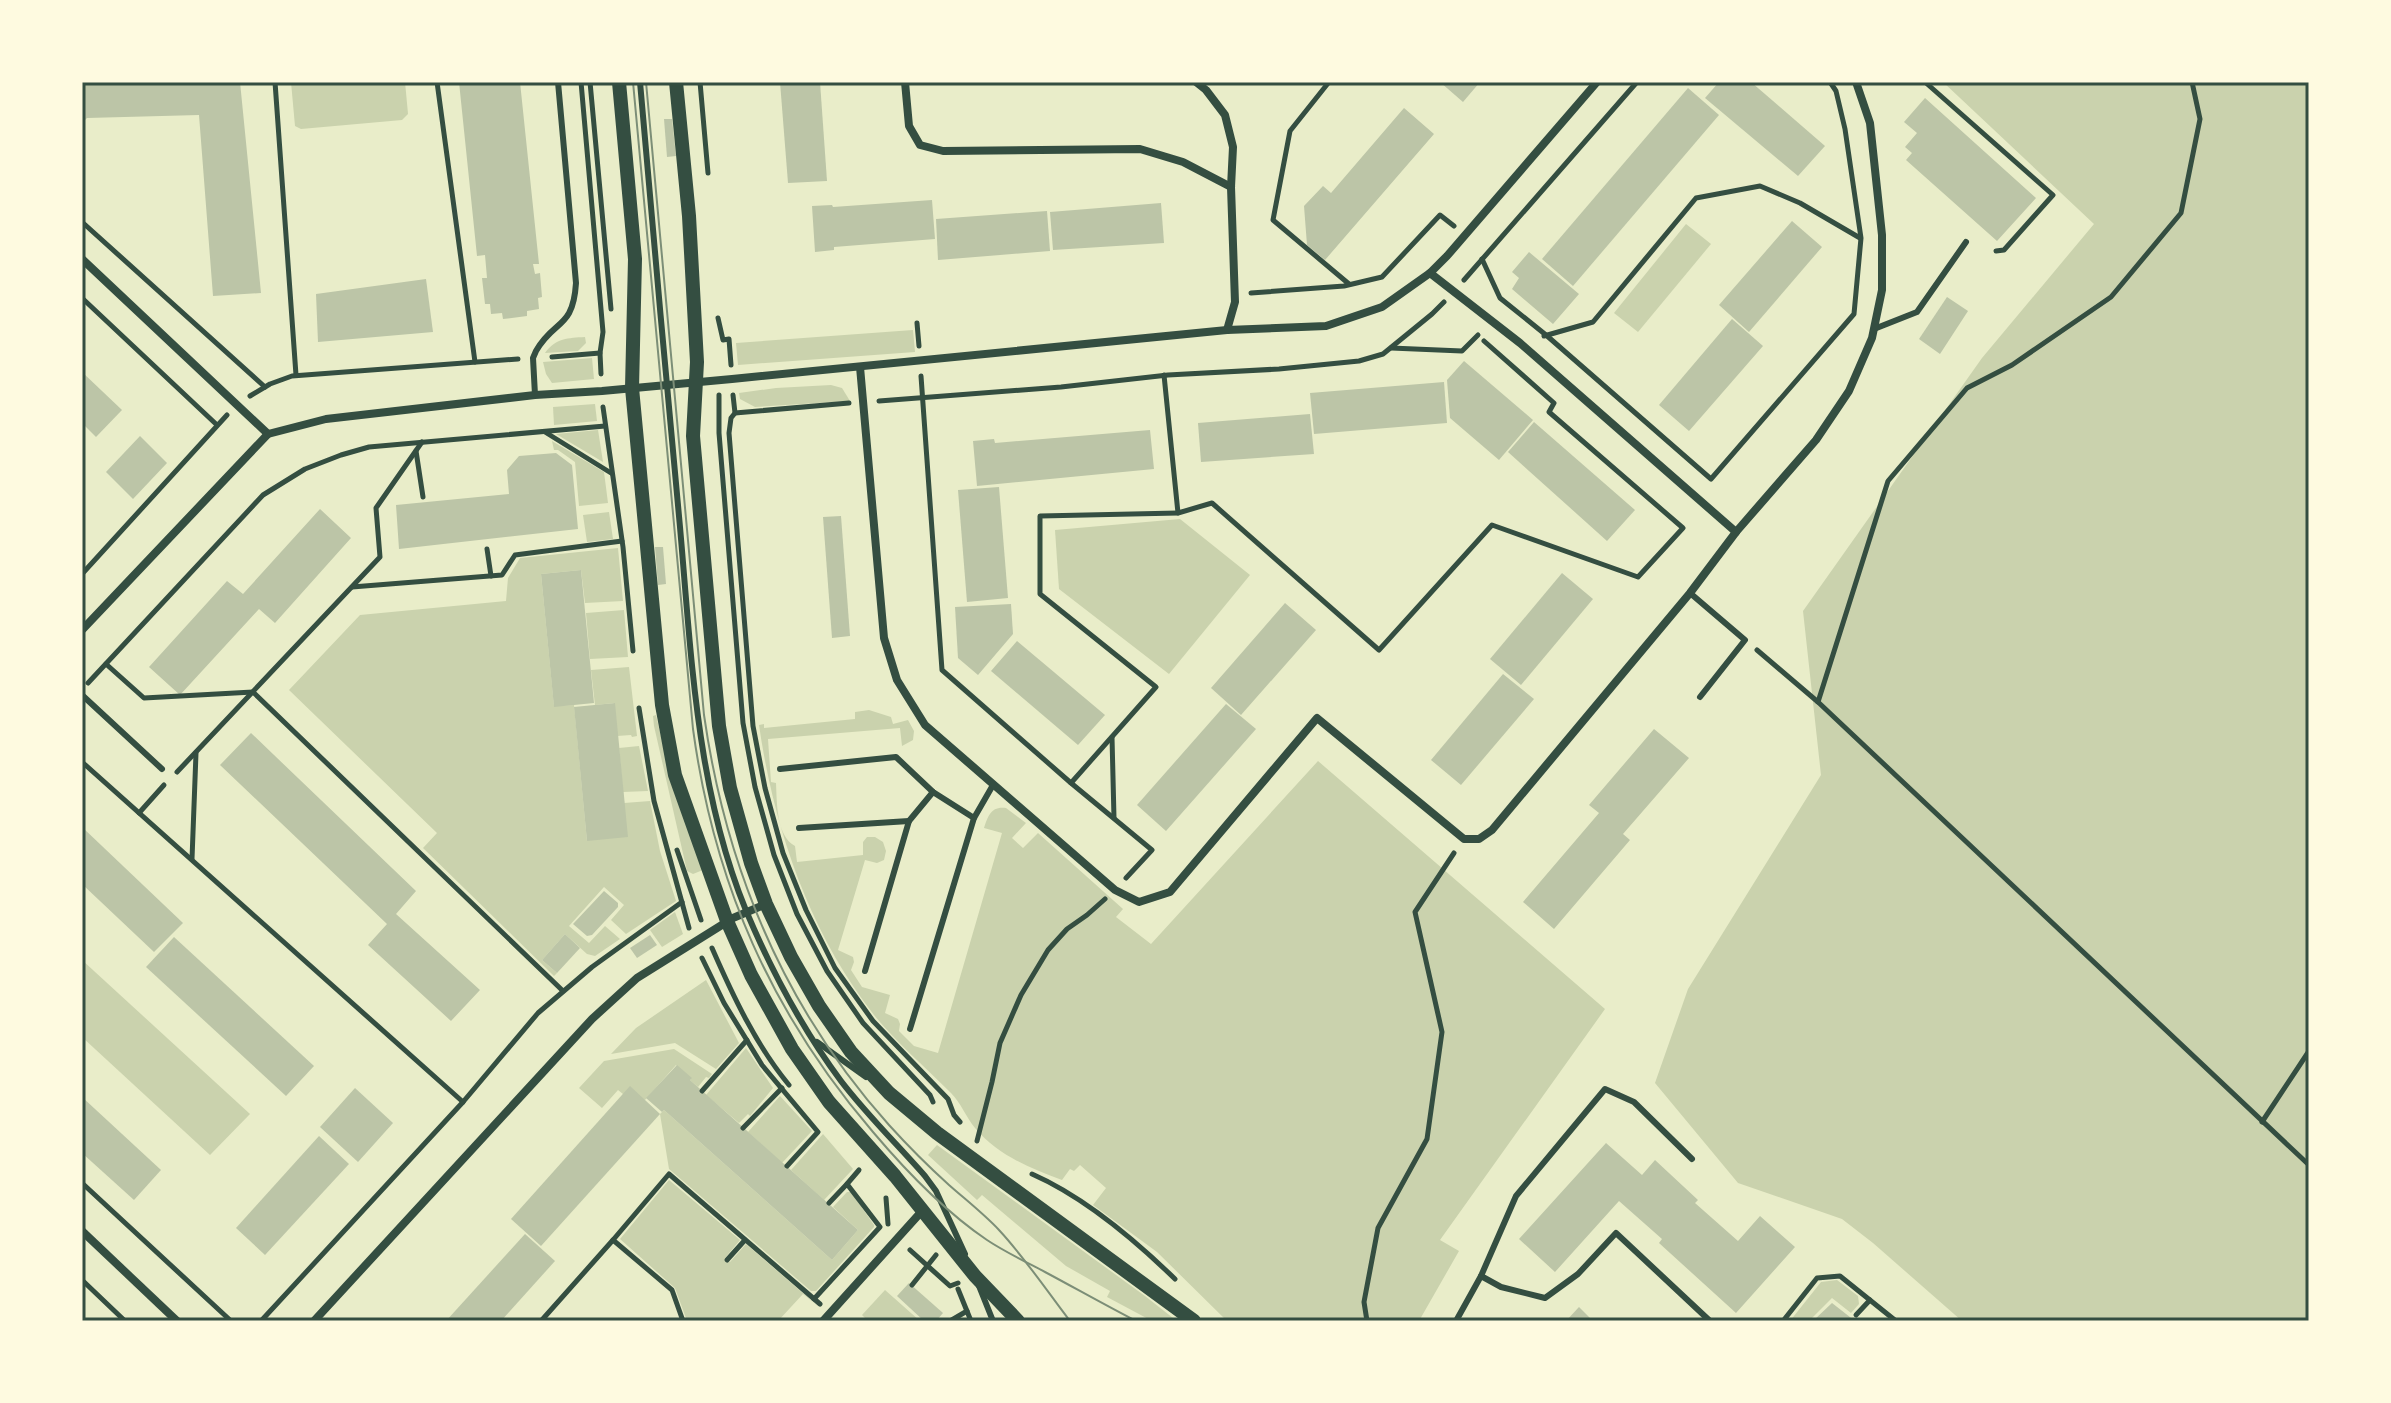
<svg xmlns="http://www.w3.org/2000/svg" width="2391" height="1403" font-family="'PT Sans',sans-serif">
	<style>
		.green { fill: #cad2ad }
		.building { fill: #bcc5a7 }
		.lines { fill: none; stroke-linecap: round; stroke-linejoin: round }
		.path { stroke: #344e41; stroke-width: 5 }
		.service { stroke: #344e41; stroke-width: 6 }
		.minor { stroke: #344e41; stroke-width: 8 }
		.tertiary { stroke: #344e41; stroke-width: 14 }
		.tram { stroke: #7c8e77; stroke-width: 2 }
		.neatline { fill: none; stroke: #344e41; stroke-width: 3 }
	</style>
	<rect width="100%" height="100%" fill="#e9edc9"/>
	<!-- green -->
	<g class="green">
		<path d="M291,82H405L408,114L402,120L301,129L295,126Z"/>
		<path d="M1943,82H2309V1321H1962L1873,1243L1842,1219L1738,1183L1655,1083L1688,989L1821,775L1803,611L1982,358L2094,224Z"/>
		<path d="M1686,224L1711,244L1638,332L1614,313Z"/>
		<path d="M913,330L915,352L738,365L736,343Z"/>
		<path d="M585,337L586,343L578,351L545,353C556,338 568,338 585,337Z"/>
		<path d="M592,358L594,379L552,383L546,374L543,362Z"/>
		<path d="M831,385L842,388L850,401L755,407L740,399L739,393L776,388Z"/>
		<path d="M595,404L597,421L554,425L553,407Z"/>
		<path d="M598,430L603,462L556,434Z"/>
		<path d="M552,441L604,472L608,503L579,506L575,462L558,450H554Z"/>
		<path d="M609,512L613,539L587,542L583,515Z"/>
		<path d="M1180,519L1250,575L1169,674L1059,589L1055,530Z"/>
		<path d="M618,548L623,601L585,603L581,570L541,574L554,706L574,705L587,841L624,803L650,801L660,851L676,901L626,934L611,920L624,905L604,887L569,926L589,943L605,926L620,939L595,956L587,954L565,934L542,960L557,973L554,976L423,848L437,833L289,690L360,615L506,601L508,578L520,558Z"/>
		<path d="M624,610L628,657L590,659L586,613Z"/>
		<path d="M629,667L637,736L632,737L631,735L617,736L614,703L595,705L591,670Z"/>
		<path d="M869,710L891,717L893,724L908,720L914,731L913,740L902,746L900,728L768,739L771,782L776,783C777,802 776,836 795,846L797,862L863,855V842L867,837H875L883,842L886,851L884,860L877,863L865,860L838,950L853,957L854,962L851,970L862,987L890,995L885,1013L898,1019L900,1024L899,1031L914,1046L938,1053L1002,833L984,828C988,816 991,806 1006,808L1026,823L1012,838L1023,848L1038,833L1123,909L1116,917L1151,944L1318,761L1605,1009L1440,1240L1459,1251L1419,1321H1227L1157,1252L1093,1205L1106,1188L1080,1165L1074,1171L1070,1169L1062,1180C1029,1168 998,1155 975,1128C966,1117 961,1103 951,1093C925,1067 897,1043 874,1015C809,932 774,828 759,725L764,724V728L855,719V712Z"/>
		<path d="M656,715L672,785L703,870L693,874L687,871L654,726L653,716Z"/>
		<path d="M639,746L648,791L623,792L619,748Z"/>
		<path d="M675,912L683,934L662,947L650,930Z"/>
		<path d="M82,960L250,1114L210,1155L82,1037Z"/>
		<path d="M706,980L739,1043L716,1069L675,1043L611,1054L636,1028Z"/>
		<path d="M746,1048L773,1088L750,1116L748,1114L739,1123L706,1095Z"/>
		<path d="M674,1049L712,1074L709,1078L706,1077L698,1087L690,1080L691,1078L676,1065L645,1100L623,1094L618,1090L602,1108L579,1088L604,1061Z"/>
		<path d="M780,1096L812,1131L782,1163L748,1132Z"/>
		<path d="M664,1110L832,1260L858,1230L833,1207L847,1192H851L874,1225V1227L816,1291H811L669,1169L660,1114Z"/>
		<path d="M823,1134L853,1169L824,1200L791,1170Z"/>
		<path d="M937,1145L1145,1296L1173,1318L1170,1321H1152L1107,1297L1110,1291L1066,1266L982,1195L977,1200L928,1155Z"/>
		<path d="M669,1180L740,1240L725,1258L730,1262L746,1244L819,1307L803,1294L778,1321H687L675,1288L620,1239Z"/>
		<path d="M1837,1280L1858,1296L1859,1304L1851,1313L1832,1298L1809,1321H1790L1821,1282Z"/>
		<path d="M885,1290L920,1321H868L862,1315Z"/>
	</g>
	<!-- building -->
	<g class="building">
		<path d="M82,82H240L261,293L213,296L199,115L87,118L82,123Z"/>
		<path d="M459,82H520L539,264H533L535,274L540,273L542,297L538,298L539,309L527,311V316L503,319L502,313L491,314L490,304H485L482,278H487L485,255L477,256Z"/>
		<path d="M780,82H820L827,181L788,183Z"/>
		<path d="M1440,82H1480L1463,102Z"/>
		<path d="M1719,82H1751L1825,146L1798,176L1705,98Z"/>
		<path d="M1688,88L1719,115L1573,286L1542,259Z"/>
		<path d="M1925,98L2036,198L1997,241L1906,160L1912,153L1905,147L1917,133L1904,122Z"/>
		<path d="M1404,108L1434,134L1325,260L1307,245L1304,206L1323,186L1331,193Z"/>
		<path d="M664,119H672L676,156L667,157Z"/>
		<path d="M932,200L935,239L834,247V250L815,252L812,206L832,205L833,207Z"/>
		<path d="M1161,203L1164,243L1053,250L1050,212Z"/>
		<path d="M1047,211L1050,251L938,260L936,219Z"/>
		<path d="M1792,221L1822,247L1749,332L1719,305Z"/>
		<path d="M1529,252L1579,294L1553,324L1512,289L1519,278L1512,272Z"/>
		<path d="M426,279L433,332L318,342L316,294Z"/>
		<path d="M1947,297L1968,311L1940,354L1919,339Z"/>
		<path d="M1732,319L1763,346L1689,431L1659,405Z"/>
		<path d="M1464,361L1533,420L1499,460L1450,418L1447,380Z"/>
		<path d="M82,372L122,410L96,437L82,423Z"/>
		<path d="M1444,382L1447,423L1314,434L1310,393Z"/>
		<path d="M1310,414L1314,454L1201,462L1198,423Z"/>
		<path d="M1534,422L1635,510L1607,541L1508,452Z"/>
		<path d="M1150,430L1154,469L977,486L973,441L994,439L995,443Z"/>
		<path d="M140,436L167,463L133,499L106,472Z"/>
		<path d="M556,453L572,465L578,529L399,549L396,505L509,494L507,470L519,456Z"/>
		<path d="M999,487L1008,598L967,602L958,490Z"/>
		<path d="M320,509L351,538L275,623L259,609L180,695L149,667L227,581L243,594Z"/>
		<path d="M841,516L850,636L832,638L823,517Z"/>
		<path d="M655,547H663L666,584L658,585Z"/>
		<path d="M581,570L594,703L554,707L541,574Z"/>
		<path d="M1562,573L1593,599L1521,685L1490,659Z"/>
		<path d="M1285,603L1316,630L1241,715L1211,688Z"/>
		<path d="M1011,604L1013,634L978,675L958,658L955,607Z"/>
		<path d="M1017,641L1105,715L1078,745L991,671Z"/>
		<path d="M1503,674L1534,699L1461,785L1431,760Z"/>
		<path d="M615,703L628,837L587,841L574,707Z"/>
		<path d="M1226,704L1256,729L1166,831L1137,805Z"/>
		<path d="M1654,729L1689,758L1623,834L1630,840L1554,929L1523,902L1599,813L1589,805Z"/>
		<path d="M251,733L416,891L396,914L480,990L451,1021L368,945L387,924L220,765Z"/>
		<path d="M82,827L183,923L154,952L82,884Z"/>
		<path d="M604,891L618,903V907L592,935L587,936L573,924Z"/>
		<path d="M565,934L580,948L557,973L542,960Z"/>
		<path d="M650,935L657,945L637,958L630,948Z"/>
		<path d="M174,937L314,1066L286,1096L146,967Z"/>
		<path d="M677,1065L692,1078L690,1080L858,1230L832,1260L664,1110L662,1112L646,1098Z"/>
		<path d="M630,1086L660,1114L541,1246L511,1219Z"/>
		<path d="M355,1088L393,1123L358,1162L320,1127Z"/>
		<path d="M82,1097L161,1170L134,1200L82,1153Z"/>
		<path d="M319,1136L349,1164L265,1255L236,1228Z"/>
		<path d="M1606,1143L1642,1175L1655,1160L1698,1200L1695,1203L1738,1241L1760,1216L1795,1247L1736,1313L1659,1243L1662,1239L1619,1201L1555,1272L1519,1239Z"/>
		<path d="M525,1234L555,1261L501,1321H446Z"/>
		<path d="M909,1283L943,1313L936,1321H924L897,1296Z"/>
		<path d="M1832,1303L1855,1321H1813Z"/>
		<path d="M1579,1307L1593,1321H1566Z"/>
	</g>
	<g class="lines">
		<!-- path -->
		<g class="path">
			<path d="M275,82L296,375"/>
			<path d="M437,82L475,362"/>
			<path d="M581,82L603,332L600,353L601,374"/>
			<path d="M590,82L611,309"/>
			<path d="M700,82L708,173"/>
			<path d="M1329,82L1290,131L1273,220L1349,284"/>
			<path d="M1925,82L2053,195L2004,250L1996,251"/>
			<path d="M82,222L265,387"/>
			<path d="M1482,259L1500,298L1546,335L1711,479L1854,314L1861,238L1845,129L1836,91L1830,82"/>
			<path d="M1464,280L1637,82"/>
			<path d="M1251,293L1344,286L1382,277L1440,215L1454,226"/>
			<path d="M82,298L217,425"/>
			<path d="M718,318L723,340L729,339L731,365"/>
			<path d="M917,323L919,346"/>
			<path d="M1544,336L1593,322L1696,198L1760,186L1800,203L1860,238"/>
			<path d="M1391,348L1462,351L1478,335"/>
			<path d="M552,357L600,353"/>
			<path d="M1164,375L1178,513L1212,503L1379,650L1492,525L1638,577L1683,528L1549,412L1554,403L1484,341"/>
			<path d="M921,376L942,670L1071,783L1152,850L1126,878"/>
			<path d="M719,395V433L743,723L755,787L774,855L797,914L827,971L863,1023L930,1095L933,1102"/>
			<path d="M733,395L735,413L731,418L729,433L753,726L765,788L783,853L806,910L835,968L873,1021L948,1099L954,1115L960,1122"/>
			<path d="M250,396L270,384L292,376L518,359"/>
			<path d="M879,401L1061,387L1168,375L1279,369L1359,361L1383,354L1432,314L1444,302"/>
			<path d="M603,407L623,547L633,651"/>
			<path d="M735,413L849,403"/>
			<path d="M545,432L611,473"/>
			<path d="M416,451L423,497"/>
			<path d="M487,549L491,576"/>
			<path d="M82,574L227,415"/>
			<path d="M352,587L502,575L515,555L622,541"/>
			<path d="M1757,650L1818,702L2309,1165"/>
			<path d="M106,664L144,698L253,692L563,991"/>
			<path d="M88,683L263,495L305,469L341,455L369,447L605,426"/>
			<path d="M1818,702L1888,481L1967,388L2012,365L2111,297L2181,213L2200,119L2192,82"/>
			<path d="M639,708L654,801L689,928"/>
			<path d="M1112,737L1114,818"/>
			<path d="M82,762L463,1102"/>
			<path d="M177,772L380,557L376,508L422,442"/>
			<path d="M1071,783L1156,687L1040,594V516L1178,513"/>
			<path d="M139,813L164,785"/>
			<path d="M677,850L701,920"/>
			<path d="M192,859L196,753"/>
			<path d="M712,948C733,996 756,1045 789,1085"/>
			<path d="M702,958L724,1003L762,1065L818,1132L787,1166"/>
			<path d="M702,1091L747,1040"/>
			<path d="M2262,1122L2309,1051"/>
			<path d="M743,1128L782,1088"/>
			<path d="M977,1141L992,1082L1000,1043L1021,995L1048,950L1067,929L1087,915L1105,899"/>
			<path d="M1032,1174C1082,1196 1135,1240 1175,1279"/>
			<path d="M82,1183L231,1321"/>
			<path d="M847,1184L859,1170"/>
			<path d="M886,1198L888,1224"/>
			<path d="M910,1250L950,1286L958,1283"/>
			<path d="M727,1260L745,1240"/>
			<path d="M82,1280L125,1321"/>
			<path d="M912,1285L936,1255"/>
			<path d="M958,1289L971,1321"/>
			<path d="M814,1299L880,1227L847,1184L829,1203"/>
			<path d="M1856,1315L1870,1300"/>
			<path d="M261,1321L463,1102L538,1013L592,967L682,902"/>
			<path d="M541,1321L613,1240"/>
			<path d="M683,1321L672,1290L613,1240L669,1174L820,1304"/>
			<path d="M950,1321L967,1311"/>
			<path d="M1367,1321L1364,1302L1378,1228L1427,1139L1442,1032L1415,912L1454,853"/>
			<path d="M1783,1321L1817,1278L1840,1276L1896,1321"/>
		</g>
		<!-- service -->
		<g class="service">
			<path d="M640,82C653,230 666,379 680,527C692,663 697,804 754,929C778,983 806,1034 841,1081C867,1115 897,1144 925,1176L936,1191L965,1254"/>
			<path d="M1874,329L1917,312L1966,242"/>
			<path d="M535,395L533,358L536,351C554,319 573,330 576,283L558,82"/>
			<path d="M1690,593L1745,640L1700,697"/>
			<path d="M82,695L162,769"/>
			<path d="M780,769L896,757L933,792L974,818"/>
			<path d="M799,828L909,821"/>
			<path d="M865,971L909,821L933,792"/>
			<path d="M910,1029L974,818L993,785"/>
			<path d="M817,1042L866,1077"/>
			<path d="M1481,1276L1501,1287L1545,1298L1578,1274L1616,1233L1710,1321"/>
			<path d="M979,1286L993,1321"/>
			<path d="M1456,1321L1481,1276L1516,1196L1605,1089L1634,1102L1692,1159"/>
		</g>
		<!-- minor -->
		<g class="minor">
			<path d="M905,82L909,126L920,145L943,151L1140,149L1183,162L1231,187"/>
			<path d="M1196,82L1206,90L1225,115L1233,147L1231,187L1235,302L1227,330"/>
			<path d="M82,259L268,434"/>
			<path d="M1430,273L1520,343L1736,532"/>
			<path d="M860,367L884,638L897,680L925,725L1115,890L1139,902L1170,892L1317,718L1464,839H1479L1492,830L1690,593L1736,532L1816,440L1849,391L1872,338L1882,290V235L1870,123L1856,82"/>
			<path d="M82,630L268,434L326,419L535,395L602,391L732,379L1227,330L1326,326L1382,307L1430,273L1447,256L1597,82"/>
			<path d="M82,1231L177,1321"/>
			<path d="M314,1321L592,1019L637,978L733,918L766,904"/>
			<path d="M823,1321L922,1211"/>
		</g>
		<!-- tertiary -->
		<g class="tertiary">
			<path d="M619,82L635,259L632,388L662,705L675,775L727,921L751,975L792,1049L829,1102L895,1176L975,1276L1018,1321"/>
			<path d="M676,82L689,216L697,362L693,436L719,726L730,788L751,863L766,904L791,957L819,1006L851,1052L889,1093L937,1133L1194,1321"/>
		</g>
		<!-- tram -->
		<g class="tram">
			<path d="M633,82L693,729C714,883 771,1013 873,1132C906,1171 944,1211 987,1240C1005,1252 1026,1262 1045,1272C1075,1288 1105,1305 1136,1321"/>
			<path d="M646,82L704,715C726,868 785,1009 889,1125C908,1146 928,1166 949,1185C966,1200 984,1214 999,1230C1025,1258 1047,1291 1070,1321"/>
		</g>
	</g>
	<!-- border -->
	<rect width="2391" height="1403" fill="none" stroke="#fefae0" stroke-width="168"/>
	<rect x="84" y="84" width="2223" height="1235" class="neatline"/>
</svg>
